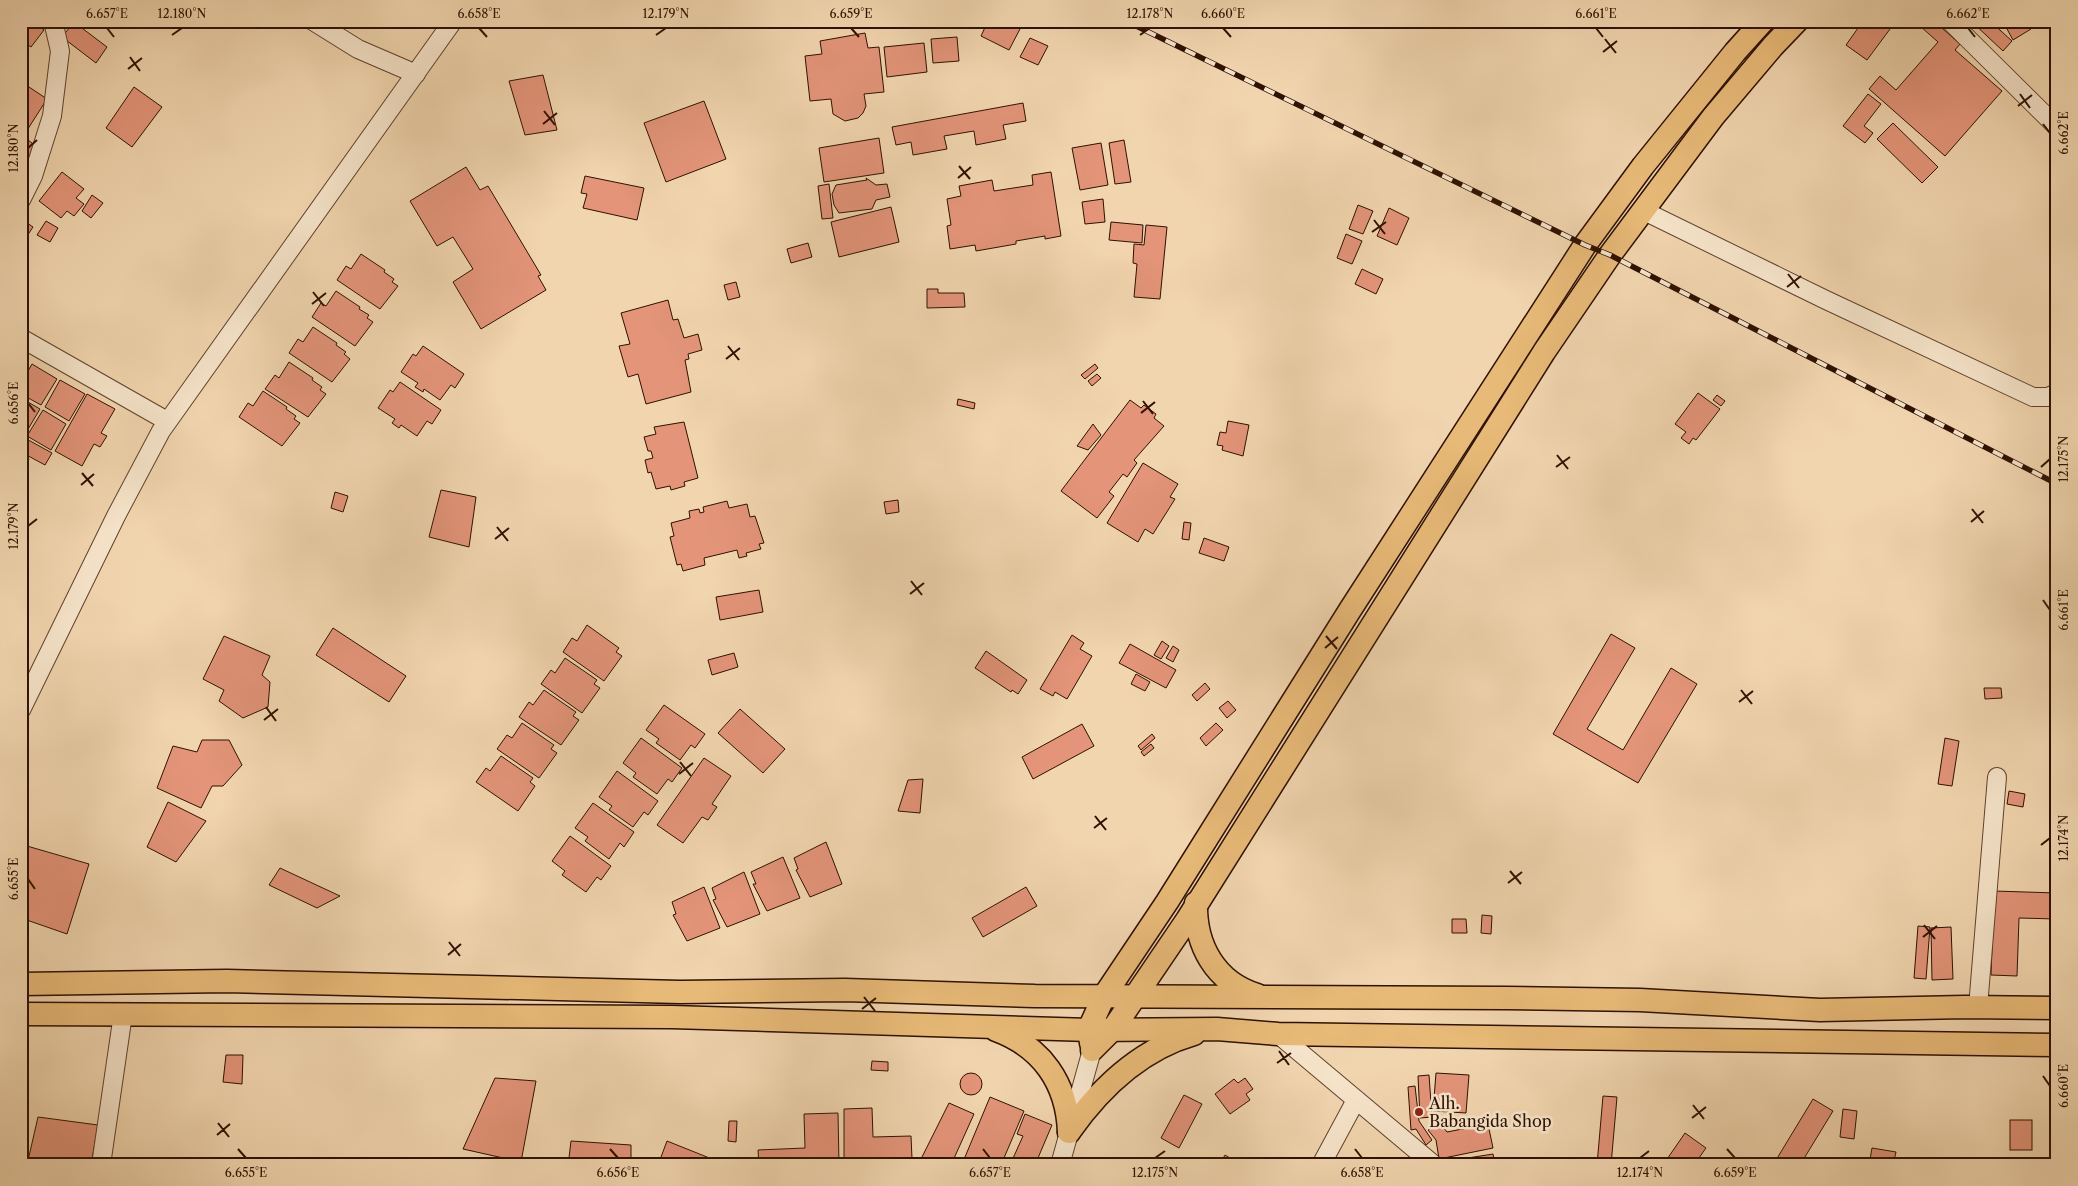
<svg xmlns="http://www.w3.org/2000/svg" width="2078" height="1186" font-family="'Libre Caslon Text',serif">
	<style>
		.building { fill: #e39479; stroke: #2e1100 }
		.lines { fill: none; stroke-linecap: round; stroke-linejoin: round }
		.minor-casing { stroke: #5f422c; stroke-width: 20 }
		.major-casing { stroke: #2e1100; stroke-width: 25 }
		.minor { stroke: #f6e4ca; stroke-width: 18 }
		.major { stroke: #e8ba77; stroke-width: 22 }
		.rail-casing { stroke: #2e1100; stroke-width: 5.5 }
		.rail { stroke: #f6e4ca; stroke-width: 4; stroke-dasharray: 11; stroke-linecap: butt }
		.ticks { fill: none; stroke: #2e1100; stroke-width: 2 }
		.poi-dot { fill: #8f2418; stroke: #f6e4ca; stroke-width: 2 }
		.labels { text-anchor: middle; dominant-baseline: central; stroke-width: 5; stroke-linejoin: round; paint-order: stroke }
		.poi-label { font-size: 16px; fill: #2e1100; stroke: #f6e4ca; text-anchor: start }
		.neatline { fill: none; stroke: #2e1100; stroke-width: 2 }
		.ticks-label { font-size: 12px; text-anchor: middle; fill: #2e1100 }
	</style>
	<rect width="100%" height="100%" fill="#f1d5ae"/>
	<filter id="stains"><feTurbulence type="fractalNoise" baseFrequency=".004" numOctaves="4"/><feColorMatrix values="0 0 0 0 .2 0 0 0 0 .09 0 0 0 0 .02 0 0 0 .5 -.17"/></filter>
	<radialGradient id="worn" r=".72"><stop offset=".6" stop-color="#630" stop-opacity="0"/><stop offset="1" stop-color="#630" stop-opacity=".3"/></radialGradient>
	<!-- building -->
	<g class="building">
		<path d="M21,21H32L44,30L31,47L21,40Z"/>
		<path d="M932,21H955V24L932,25Z"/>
		<path d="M988,21H1005L1020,29L1009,50L981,36Z"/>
		<path d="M1863,21H1896L1867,60L1846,45Z"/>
		<path d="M1924,21H1934L1960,44L1955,50L2002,91L1945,156L1869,89L1880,76L1896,90L1938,42L1920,26Z"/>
		<path d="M1971,21H1990L2012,41L2003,51Z"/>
		<path d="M2019,21H2026L2031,29L2013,40L2007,29Z"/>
		<path d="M74,22L107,47L96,63L62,37Z"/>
		<path d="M865,33L868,48L879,47L884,92L864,94L866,106L863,113L858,118L845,121L833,114L831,99L810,101L805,56L822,54L820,41Z"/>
		<path d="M957,37L959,61L933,63L931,39Z"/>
		<path d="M1030,38L1048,46L1038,65L1020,57Z"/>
		<path d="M924,43L927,72L887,77L884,47Z"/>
		<path d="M543,75L557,130L525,135L509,81Z"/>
		<path d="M26,85L47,99L24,135L21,134V110L24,105L21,103V92Z"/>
		<path d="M134,87L162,107L132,147L106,128Z"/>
		<path d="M1868,94L1881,104L1864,126L1873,133L1865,143L1843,126Z"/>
		<path d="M704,101L726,159L666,182L644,123Z"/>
		<path d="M1023,103L1026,121L1003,125L1006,139L976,145L974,131L944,136L947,149L913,155L911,142L896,145L892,127Z"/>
		<path d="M1893,123L1938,167L1922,183L1877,139Z"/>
		<path d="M22,135L38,148L29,159L21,153Z"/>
		<path d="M879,138L884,173L824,182L819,148Z"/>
		<path d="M1124,140L1131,182L1115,184L1109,143Z"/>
		<path d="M1101,143L1108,185L1080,190L1072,148Z"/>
		<path d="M21,157L28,164L21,171Z"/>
		<path d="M466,167L480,190L488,186L541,275L538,276L546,290L481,329L453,282L473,269L453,237L437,246L410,201Z"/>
		<path d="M62,172L84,189L76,198L84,204L74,216L67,211L61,218L39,201Z"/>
		<path d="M1051,172L1061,236L1045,239V236L1016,241V244L976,251L975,245L950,249L947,226L951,225L947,199L961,196L959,186L992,180L994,191L1033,185L1032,175Z"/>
		<path d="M585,176L644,188L637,220L583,208L587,194L581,193Z"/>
		<path d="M866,178L876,185L887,184L890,197L876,200L872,209L839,213L834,205L832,194L836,185L867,180Z"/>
		<path d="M829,184L833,218L822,219L818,186Z"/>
		<path d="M92,195L103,203L91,218L82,211Z"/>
		<path d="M1103,199L1105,222L1085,224L1082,202Z"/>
		<path d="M1358,205L1373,211L1363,234L1349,229Z"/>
		<path d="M891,207L899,242L839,257L831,222Z"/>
		<path d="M1389,208L1409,218L1397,245L1377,236Z"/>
		<path d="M21,219L33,227L21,245Z"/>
		<path d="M46,221L58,228L50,242L37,235Z"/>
		<path d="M1111,222L1143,225L1142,243L1109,240Z"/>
		<path d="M1146,225L1167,227L1160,299L1134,297L1137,264L1133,263L1134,244L1144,245Z"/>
		<path d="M1346,234L1362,241L1352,264L1337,258Z"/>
		<path d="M808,243L812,257L791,263L787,249Z"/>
		<path d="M361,254L385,270L384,272L394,279L392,282L398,286L380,309L337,280L346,266L351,269Z"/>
		<path d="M1362,269L1383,279L1376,294L1355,284Z"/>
		<path d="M736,282L740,297L728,300L724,285Z"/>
		<path d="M927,289H938V293H964L965,307L927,308Z"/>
		<path d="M336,291L360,307L359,309L369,315L367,318L373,322L355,346L312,317L321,303L326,306Z"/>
		<path d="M668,300L673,320L678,319L684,338L698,334L702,350L688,354L689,359L685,360L691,392L646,404L638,374L628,377L619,346L630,344L621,313Z"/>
		<path d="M313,327L337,343L336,345L346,352L344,354L350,359L332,382L289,353L298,339L303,342Z"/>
		<path d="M423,346L464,374L455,388L451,385L440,400L424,389L423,392L415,387L418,383L401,372L413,354L416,356Z"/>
		<path d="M289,362L313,378L312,380L322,387L320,390L326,394L308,417L265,389L275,375L279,378Z"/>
		<path d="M32,364L57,379L41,405L21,394V383Z"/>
		<path d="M1095,364L1098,368L1085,379L1081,375Z"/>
		<path d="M1097,374L1101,378L1092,386L1088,381Z"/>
		<path d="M60,380L85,394L69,421L45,407Z"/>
		<path d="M400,382L441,410L432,424L427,421L417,436L401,425L399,428L392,423L395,419L378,408L390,390L393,392Z"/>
		<path d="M263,391L287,407L286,409L296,416L294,419L300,423L282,446L239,417L248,403L253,406Z"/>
		<path d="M1698,393L1720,409L1696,440L1693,438L1689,444L1681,438L1686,432L1675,424Z"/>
		<path d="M87,394L115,409L101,433L107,436L100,447L94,444L82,466L55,451Z"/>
		<path d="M1717,395L1725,401L1721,406L1713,400Z"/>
		<path d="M21,398L40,409L24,436L21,434Z"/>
		<path d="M958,399L975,403L974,409L957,405Z"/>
		<path d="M1130,400L1141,408L1144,405L1156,414L1154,418L1164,426L1134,460L1137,463L1127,477L1123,474L1109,492L1114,496L1097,518L1061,491Z"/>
		<path d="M43,410L66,424L51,450L27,436Z"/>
		<path d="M1228,421L1249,425L1243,456L1222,450L1223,446L1217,445L1220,432L1226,433Z"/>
		<path d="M684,422L698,478L684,482L685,486L671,490L670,486L656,489L651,472L648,473L645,460L653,458L651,451H648L644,437L656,434L654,427Z"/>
		<path d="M1093,424L1101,435L1088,450L1077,446Z"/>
		<path d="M21,436L52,453L45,465L21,452Z"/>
		<path d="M21,455L29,459L21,473Z"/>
		<path d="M1143,463L1178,484L1170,497L1175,499L1153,534L1145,529L1138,542L1107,523Z"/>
		<path d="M441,490L476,497L469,547L429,537Z"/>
		<path d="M335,492L348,496L343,512L331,508Z"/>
		<path d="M898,500L899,512L886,514L884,502Z"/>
		<path d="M727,501L729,508L747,504L750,517L755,516L764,543L759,544L761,549L746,553L747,556L739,558L737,550L704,558L705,565L683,571L681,564L677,565L670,537L674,536L671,523L690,518L689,511L699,509L700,513L704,512L703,507Z"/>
		<path d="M1184,522L1191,523L1189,540L1182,539Z"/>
		<path d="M1204,538L1229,547L1224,561L1199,553Z"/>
		<path d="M759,590L763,612L720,620L716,597Z"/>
		<path d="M587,625L619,648L616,652L622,656L604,681L563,652L572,638L577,641Z"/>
		<path d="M333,628L406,676L389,702L316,655Z"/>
		<path d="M1611,634L1635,648L1587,729L1623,750L1671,668L1697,684L1638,783L1553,734Z"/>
		<path d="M1072,635L1084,643L1080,649L1092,656L1067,699L1055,692L1053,696L1040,689Z"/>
		<path d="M224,636L270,656L262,675L270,682L268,707L243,718L219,701L224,690L203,679Z"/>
		<path d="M1162,641L1169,646L1161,659L1154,655Z"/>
		<path d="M1130,644L1176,670L1166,688L1119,663Z"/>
		<path d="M1173,646L1179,650L1173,662L1166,658Z"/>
		<path d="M986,651L1027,680L1018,694L1012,690L1011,692L975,668Z"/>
		<path d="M734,653L738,667L712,675L708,660Z"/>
		<path d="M565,658L597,680L594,684L600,688L582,713L541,684L551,670L555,673Z"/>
		<path d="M1136,674L1150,682L1145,691L1131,684Z"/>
		<path d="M1205,683L1210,689L1197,701L1192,695Z"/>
		<path d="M1984,688H2001L2002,698L1985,699Z"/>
		<path d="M544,690L576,712L573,716L579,720L561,745L519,717L529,702L533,705Z"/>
		<path d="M1228,701L1236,710L1227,718L1219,708Z"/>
		<path d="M664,705L705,734L695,748L691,745L680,760L656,743L659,739L646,730Z"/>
		<path d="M740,709L785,749L763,773L718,733Z"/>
		<path d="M522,723L554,745L551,749L557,753L539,778L497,749L507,735L512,738Z"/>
		<path d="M1216,723L1223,730L1206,746L1200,738Z"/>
		<path d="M1082,724L1094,746L1033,779L1022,757Z"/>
		<path d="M1152,734L1155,738L1141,750L1138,746Z"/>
		<path d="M641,738L682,768L672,782L668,779L657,794L633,777L636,773L623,763Z"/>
		<path d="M1945,738L1959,741L1952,786L1938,784Z"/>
		<path d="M202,740H229L242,765L223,786H212L201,808L157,788L173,746L197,752Z"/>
		<path d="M1151,744L1154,748L1144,756L1141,752Z"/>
		<path d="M501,756L533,778L530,782L535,786L518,811L476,782L486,768L490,771Z"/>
		<path d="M704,758L731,776L712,804L717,807L708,820L702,817L683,843L657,825Z"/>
		<path d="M617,771L658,801L648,815L644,812L633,827L609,810L612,806L599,797Z"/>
		<path d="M923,779L920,813L898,811L908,780Z"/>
		<path d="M2009,791L2025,794L2023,807L2007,804Z"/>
		<path d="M168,802L206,821L176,862L147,847Z"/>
		<path d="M593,803L634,832L624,847L620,843L609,859L585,841L588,837L575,828Z"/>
		<path d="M570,836L611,866L601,880L597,877L586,892L562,875L565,871L552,861Z"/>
		<path d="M826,842L842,884L810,897L796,870L798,869L794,858Z"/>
		<path d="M27,846L89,864L67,934L21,918V864Z"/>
		<path d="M783,857L800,898L767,911L753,884H756L751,872Z"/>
		<path d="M280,868L340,896L317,908L269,885Z"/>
		<path d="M744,872L760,914L727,927L713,900L716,899L712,888Z"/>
		<path d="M704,887L720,928L687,941L673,915L676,914L672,902Z"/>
		<path d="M1026,887L1037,906L983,937L972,918Z"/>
		<path d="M1994,891L2057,893V935L2056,919L2019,918L2017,976L1991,975Z"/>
		<path d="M1482,915L1492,916L1491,934L1481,933Z"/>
		<path d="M1452,919H1466L1467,933H1452Z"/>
		<path d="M1918,926L1930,927L1926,979L1914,978Z"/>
		<path d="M1951,927L1953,979L1932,980L1931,928Z"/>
		<path d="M226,1055H243L242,1084L223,1082Z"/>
		<path d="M21,1056H24L25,1071H21Z"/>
		<path d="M872,1061L888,1062V1071L871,1070Z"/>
		<circle cx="971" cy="1084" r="11"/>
		<path d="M1436,1073L1469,1075L1466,1113L1433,1111Z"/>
		<path d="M1429,1075L1432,1117L1420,1118L1418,1076Z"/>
		<path d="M495,1078L536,1081L521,1162L463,1149Z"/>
		<path d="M1245,1078L1253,1089L1246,1094L1250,1100L1230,1114L1215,1094L1234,1079L1238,1083Z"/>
		<path d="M1415,1086L1419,1121L1432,1140L1426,1145L1416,1129L1411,1130L1408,1087Z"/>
		<path d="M1184,1095L1202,1104L1179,1148L1161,1138Z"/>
		<path d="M1603,1096L1617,1097L1611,1165H1597Z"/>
		<path d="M990,1097L1024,1111L1001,1165H982L965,1157Z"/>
		<path d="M1813,1099L1833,1111L1800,1165H1773Z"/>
		<path d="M949,1103L974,1114L951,1165H918Z"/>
		<path d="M872,1108L873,1137L911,1136L912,1159L864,1160V1165H844V1109Z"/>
		<path d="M1843,1109L1857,1111L1854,1139L1840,1137Z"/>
		<path d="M838,1113L839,1165H759L758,1150L805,1148L804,1114Z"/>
		<path d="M1025,1114L1052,1125L1035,1165H1010L1023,1136L1017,1134Z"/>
		<path d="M38,1117L98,1125L91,1165H27Z"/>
		<rect x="2010" y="1120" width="22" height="30"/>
		<path d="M729,1121H737L736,1142L728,1141Z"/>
		<path d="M1440,1123L1447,1132L1488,1124L1493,1148L1439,1159L1436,1140L1428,1130Z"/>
		<path d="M1685,1133L1706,1148L1694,1165H1663Z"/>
		<path d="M571,1141L631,1145V1165H606L607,1160L569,1158Z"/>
		<path d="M667,1141L717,1161L715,1165H658Z"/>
		<path d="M1872,1148L1896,1152L1893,1165H1869Z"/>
		<path d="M1493,1154L1495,1165H1452L1449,1161Z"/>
		<path d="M1225,1155L1241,1165H1219Z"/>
		<path d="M964,1159L977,1165H962Z"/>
		<path d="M1094,1159L1114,1164V1165H1092Z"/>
	</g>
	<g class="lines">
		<defs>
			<g id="minor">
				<path d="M313,21L358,49L416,74"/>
				<path d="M1950,21L2057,127"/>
				<path d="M21,200L33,176L52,116L60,51L53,21"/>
				<path d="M1642,210L1826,300L2033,397H2048L2057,393"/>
				<path d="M21,338L167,421"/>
				<path d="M21,710L116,516L161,431L453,21"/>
				<path d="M1978,1007L1997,777"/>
				<path d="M1278,1034L1434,1165"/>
				<path d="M101,1165L123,1014"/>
				<path d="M1060,1165L1092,1050"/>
				<path d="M1321,1165L1356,1100"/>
			</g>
			<g id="major">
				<path d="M1196,903C1195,945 1215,982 1257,995"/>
				<path d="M21,984L227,981L680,992L845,990L1035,996L1506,998L1640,1000L1820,1010L1965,1007L2057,1008"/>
				<path d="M21,1014L672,1017L1090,1030L1217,1029L1278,1034L2057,1045"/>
				<path d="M996,1030C1042,1047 1067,1083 1069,1132"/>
				<path d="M1091,1043L1089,1029L1104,996L1167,902L1350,610L1585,245L1643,166L1735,52L1763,21"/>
				<path d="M1092,1050L1113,1029L1187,920L1544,352L1610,255L1713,117L1773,46L1797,21"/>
				<path d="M1069,1132C1100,1088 1141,1049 1194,1034"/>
			</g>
		</defs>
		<!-- minor casing -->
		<use href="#minor" class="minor-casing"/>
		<!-- major casing -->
		<use href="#major" class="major-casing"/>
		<!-- minor -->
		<use href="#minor" class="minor"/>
		<!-- major -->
		<use href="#major" class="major"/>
		<defs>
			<path id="rail" d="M1126,21L1585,245L1610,255L2057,484"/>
		</defs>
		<!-- rail casing -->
		<use href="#rail" class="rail-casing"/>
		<!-- rail -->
		<use href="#rail" class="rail"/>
	</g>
	<!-- ticks -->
	<path class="ticks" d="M107,28L114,37M479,28L487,37M851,28L859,37M1223,28L1231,37M1596,28L1603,37M1968,28L1975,37M172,35L182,28M656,35L666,28M1140,35L1150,28M1605,39L1616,53M1603,52L1617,41M130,57L140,71M128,69L142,58M2020,94L2030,108M2018,106L2032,95M544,111L555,125M543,124L557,113M2043,124L2050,133M28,148L37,140M959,166L970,179M958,178L971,167M1374,220L1385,234M1372,232L1386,222M1788,274L1799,288M1787,287L1801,276M313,292L324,306M312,304L326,293M728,346L739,360M726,359L740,348M1143,401L1153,414M28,403L35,412M1141,413L1155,402M1557,455L1568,469M1556,467L1570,457M2041,467L2050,459M82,473L93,486M81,485L94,474M1972,509L1983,523M1971,522L1984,511M28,526L37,519M497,527L508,541M495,539L509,528M911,581L922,595M910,594L924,583M2043,600L2050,610M1326,636L1337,649M1325,648L1338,637M1741,690L1752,704M1739,702L1753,691M266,707L276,721M264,720L278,709M680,762L691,776M679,774L693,763M1095,816L1106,830M1094,828L1107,818M2041,845L2050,838M1510,871L1521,884M28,879L35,889M1508,883L1522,872M1924,925L1935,939M1923,937L1937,926M449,942L460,956M448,955L461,944M864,997L875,1011M862,1009L876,998M1279,1051L1289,1065M1277,1063L1291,1053M2043,1076L2050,1086M1693,1105L1704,1119M1692,1118L1706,1107M218,1123L229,1137M217,1135L230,1124M238,1149L246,1158M610,1149L618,1158M983,1149L990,1158M1355,1149L1362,1158M1727,1149L1735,1158M1155,1158L1165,1151M1640,1158L1649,1151"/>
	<!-- markers -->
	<circle class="poi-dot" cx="1419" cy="1112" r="5"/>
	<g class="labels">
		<!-- poi labels -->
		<g class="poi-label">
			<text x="1429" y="1103">Alh.<tspan x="1429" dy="18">Babangida Shop</tspan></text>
		</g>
	</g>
	<!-- margin -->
	<rect width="2078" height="1186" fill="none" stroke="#f1d5ae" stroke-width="55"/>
	<rect x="28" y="28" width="2022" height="1130" class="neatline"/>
	<g class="ticks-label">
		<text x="107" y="18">6.657°E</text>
		<text x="182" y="18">12.180°N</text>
		<text x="479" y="18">6.658°E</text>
		<text x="666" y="18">12.179°N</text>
		<text x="851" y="18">6.659°E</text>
		<text x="1150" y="18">12.178°N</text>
		<text x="1223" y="18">6.660°E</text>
		<text x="1596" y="18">6.661°E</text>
		<text x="1968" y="18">6.662°E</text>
		<text transform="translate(2064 133) rotate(-90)" y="4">6.662°E</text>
		<text transform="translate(14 148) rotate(-90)" y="4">12.180°N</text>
		<text transform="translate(14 403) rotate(-90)" y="4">6.656°E</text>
		<text transform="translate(2064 459) rotate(-90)" y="4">12.175°N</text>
		<text transform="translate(14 526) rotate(-90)" y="4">12.179°N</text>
		<text transform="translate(2064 610) rotate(-90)" y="4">6.661°E</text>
		<text transform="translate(2064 838) rotate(-90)" y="4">12.174°N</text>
		<text transform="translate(14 879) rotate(-90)" y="4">6.655°E</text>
		<text transform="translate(2064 1086) rotate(-90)" y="4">6.660°E</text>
		<text x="246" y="1177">6.655°E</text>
		<text x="618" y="1177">6.656°E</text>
		<text x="990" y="1177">6.657°E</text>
		<text x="1155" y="1177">12.175°N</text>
		<text x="1362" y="1177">6.658°E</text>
		<text x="1640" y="1177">12.174°N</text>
		<text x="1735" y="1177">6.659°E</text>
	</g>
	<rect width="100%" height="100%" filter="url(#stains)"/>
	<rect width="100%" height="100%" fill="url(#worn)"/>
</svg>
